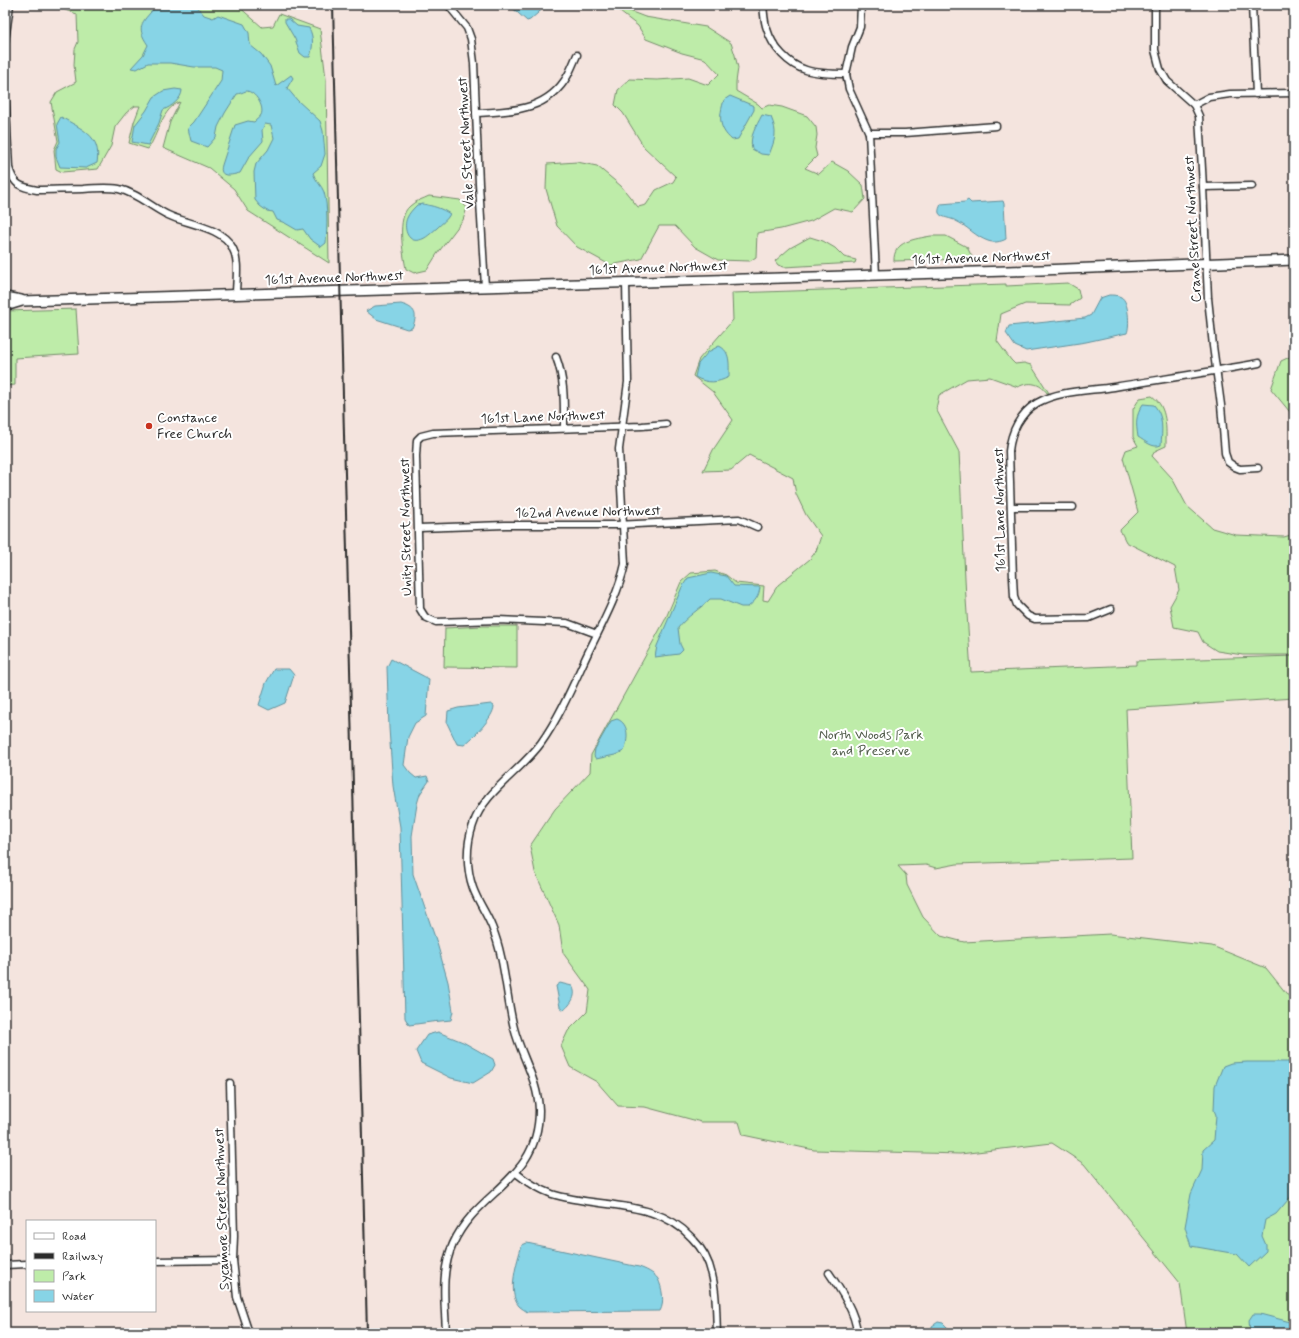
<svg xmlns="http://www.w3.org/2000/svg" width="1299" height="1338" font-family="Mynerve,sans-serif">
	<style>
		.green { fill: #beeca9; stroke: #748c6a }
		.water { fill: #87d4e6; stroke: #62909b }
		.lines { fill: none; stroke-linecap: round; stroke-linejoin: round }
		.minor-casing { stroke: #2b2b2b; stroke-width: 9 }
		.secondary-casing { stroke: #2b2b2b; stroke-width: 12 }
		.minor { stroke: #fff; stroke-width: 6 }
		.secondary { stroke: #fff; stroke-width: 9 }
		.rail { stroke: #2b2b2b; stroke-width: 2 }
		.poi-dot { fill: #c8321e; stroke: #fff; stroke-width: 1.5 }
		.labels { text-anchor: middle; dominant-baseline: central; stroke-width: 4; stroke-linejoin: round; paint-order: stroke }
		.street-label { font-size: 14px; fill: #2b2b2b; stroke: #fff }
		.poi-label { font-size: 14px; fill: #2b2b2b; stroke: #fff; text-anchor: start }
		.park-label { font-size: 14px; fill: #505b4a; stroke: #fff }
	</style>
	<rect width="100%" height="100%" fill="#f4e4de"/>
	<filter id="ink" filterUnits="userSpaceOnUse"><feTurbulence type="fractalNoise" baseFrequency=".025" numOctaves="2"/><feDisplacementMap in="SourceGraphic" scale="8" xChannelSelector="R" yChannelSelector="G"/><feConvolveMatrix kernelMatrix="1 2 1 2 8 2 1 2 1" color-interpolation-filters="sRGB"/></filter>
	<g filter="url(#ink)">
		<!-- green -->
		<g class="green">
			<path d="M63,5H237L262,27L273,26L279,14L320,29L326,79L329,263L248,211L234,189L209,168L163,148L170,122L180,102C162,108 158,135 148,149L129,143L134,122L140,106H135L126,113L115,127L111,146L98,169L62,172L56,169L54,150L58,141L51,102L57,92L76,82L74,65L75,49L78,42L77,14L65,10Z"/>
			<path d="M619,7L645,17L706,27L731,43L735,55L738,68L736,82V91L758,104L762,108L769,105L782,107L807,116L816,127L817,135L815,148L817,156L805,168L819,174L832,162L848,171L863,185L865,199L853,212L834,208L811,221L781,229L757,233L756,257L750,261L718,260L695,247L675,226H659L641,259L610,265L577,247L557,226L546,189L547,164L577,162L597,166L621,186L638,207L646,205L656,190L673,182L676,177L644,147L623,113L615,105L618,90L630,79L657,80L688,78L708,85L719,74L705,59L682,53L646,39L638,26L620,12Z"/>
			<path d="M429,196L460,200L467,208L463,220L437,254L427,270L414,273L406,269C403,253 396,217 410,206C415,201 423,199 429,196Z"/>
			<path d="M931,236H946L967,247L972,257L968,259L894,261C893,241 915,239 931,236Z"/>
			<path d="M810,237L823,241L835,248L844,257L856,260L855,263L784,267L778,265L775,261L790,248Z"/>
			<path d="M1068,283L1078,289L1080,298L1070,305L1025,304L1001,314L997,341L1011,360L1015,364L1024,363L1031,365L1049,393H1047C1040,383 1029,381 1018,387L990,377L967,379L939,395L936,409L959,452L966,599L971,672L1136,665V661L1294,656V698L1126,709L1132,858L957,864L936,868L926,865L898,866L906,875L907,885L923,917L941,936L964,942L1110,934L1212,946L1266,968L1294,1003V1333H1187L1180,1283L1084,1164L1052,1143L960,1154L814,1150L743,1135L739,1122H701L645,1107L618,1106L597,1082L570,1067L561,1046L568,1031L587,1012L590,990L563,953L559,925L535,872L530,846L555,809L590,772L591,755L665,620L681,582L691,573L715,571L726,575L736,583L764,586L763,600L768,601L778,585L810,559L816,551L821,536L806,515L796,494L793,478L749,455L731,470L703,471L713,450L733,420L713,392L693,376L699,359L733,320L732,293L1006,284V286Z"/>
			<path d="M76,309L79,354L15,358V385L5,386V311Z"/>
			<path d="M1294,355V417L1271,389L1281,361Z"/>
			<path d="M1152,396C1168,407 1166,429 1166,446L1155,451L1152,456L1172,478L1187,506L1212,528L1236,535L1284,537L1294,534V655H1243L1217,651L1203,642L1198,632L1174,627L1170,606L1179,590L1175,567L1126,542L1120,530L1138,512L1123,458L1126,450L1138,446L1133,437V409L1140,398Z"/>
			<path d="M482,626H517V668L444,667L445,628Z"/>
		</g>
		<!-- water -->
		<g class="water">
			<path d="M157,5H196L204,15L213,18L218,15L244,24L249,33L250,45L261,54L270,66L276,86L291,75L293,78L287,88L297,100L320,121L323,131L325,154L321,166L313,173C315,180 322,186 324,192C328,207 327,227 326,243L321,247L310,239L303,229L297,230L285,223L277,220L273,212L267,211L260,206L255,200L254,172L256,164L268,150L274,138L271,125L265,124L262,130L263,141L249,157L240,173C232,175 218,179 222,165L235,125L248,121L254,122C256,120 260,117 261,115C265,107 255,91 246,91C243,92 239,94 237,94L225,113L218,127L216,137L207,147L191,141L188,128L194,122L221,81L222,70L215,67H194L170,63H148L137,69L131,68L143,55L148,45C134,25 144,21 157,5Z"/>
			<path d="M509,5H547L530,20L527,21Z"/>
			<path d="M285,19H289L297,26L309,28C314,37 313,47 310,57H305L300,53L295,39L285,22Z"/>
			<path d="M175,89L182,90C182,99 171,107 163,110L159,123L148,145L132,142L135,125L146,111L154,97L163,91Z"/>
			<path d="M730,96L754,106V110L738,139L732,140C718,128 719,116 724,100Z"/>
			<path d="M762,115L771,117C778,133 775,139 769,155L761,154L752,149C749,136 756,127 762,115Z"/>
			<path d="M61,117C81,129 102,135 97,163L86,168L60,167L56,157V149L60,142L57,124Z"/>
			<path d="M968,200L971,203L1003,201L1004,204L1006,239C1001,242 993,243 988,241C976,237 967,226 956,221C952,218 941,218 939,213C938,210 940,207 941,204L965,202Z"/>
			<path d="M423,204C433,206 441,208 450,214C447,220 442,223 437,228C432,232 426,239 419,240C407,243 403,227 407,218C409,213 413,209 417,205Z"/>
			<path d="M1109,295C1112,295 1118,295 1121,297C1129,301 1130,326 1127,333L1086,342L1026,351L1015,346L1006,333L1009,326L1085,318L1091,315L1100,298Z"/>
			<path d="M401,304C416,308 418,315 412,328L407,329L376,319L366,311L375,306Z"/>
			<path d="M719,346C731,351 729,365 729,377C717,383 708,384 695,377L698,364L708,352Z"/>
			<path d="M1143,404L1154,405C1164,416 1162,431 1161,445C1153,449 1145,441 1138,437C1136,423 1135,417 1143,404Z"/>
			<path d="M711,573L726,576L734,586L760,587C759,597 755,601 748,607H741L721,599H710C700,609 687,616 678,628L680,644L683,650L679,654L655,657L657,646L682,587L688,578Z"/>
			<path d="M391,659L429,679L426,716L415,723L408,737L404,765L410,773L416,778L427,776L429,781L420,794L417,804L412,836L413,874L437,943L448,982L453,1011L451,1020L431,1022L409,1025L405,1018L400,827L393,786L389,728L387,667Z"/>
			<path d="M274,669H289L294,675L285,703L269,710L259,705L266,683Z"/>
			<path d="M491,704L494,706C494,717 473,738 464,745L457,744L447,723L448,711L458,708Z"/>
			<path d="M617,719C630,724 628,740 624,751L615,755L596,759L594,756L595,749L611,721Z"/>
			<path d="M560,983L572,986C578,995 571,1004 564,1010L560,1007L556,986Z"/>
			<path d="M438,1032L463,1042L493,1059L495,1065L491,1072L473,1083L451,1078L421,1063L416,1051L427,1035Z"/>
			<path d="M1247,1062H1294V1193L1276,1214L1265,1220L1262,1236L1266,1245V1251L1249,1267L1237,1254L1191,1246L1185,1227L1191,1194L1202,1170L1203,1150L1214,1140L1216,1115L1214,1110L1215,1086L1223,1066L1231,1063Z"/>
			<path d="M527,1243L639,1267C645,1269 654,1273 658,1279C662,1287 665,1303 660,1311L527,1312C525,1310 522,1309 519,1306C507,1293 517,1261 522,1245Z"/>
			<path d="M1253,1314H1260L1294,1323V1333H1250L1249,1320Z"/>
			<path d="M938,1322L943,1323L953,1333H932V1326Z"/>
		</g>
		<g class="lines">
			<defs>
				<g id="minor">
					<path d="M448,5L467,28L471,39L474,63L479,184L485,287"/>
					<path d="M763,5C764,13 764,22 767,29C772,47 789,65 806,70C819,74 833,74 846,74L849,89L869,133L876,275"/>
					<path d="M1155,5V50L1160,69L1167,81L1194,105L1199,116L1203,187L1208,298L1213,346L1221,405L1225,453L1228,462L1235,467L1240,469L1258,468"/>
					<path d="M1252,5L1256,94"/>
					<path d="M5,41L10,5"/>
					<path d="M846,74L852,47L860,27L861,5"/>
					<path d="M5,87L9,168C14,185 20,187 37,190C52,190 67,189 83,189C95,188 108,187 119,189C137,193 151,207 168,215C186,224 222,227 232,247C240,261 236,279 236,295"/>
					<path d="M1194,105L1209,97L1230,94L1294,93"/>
					<path d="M476,113C512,111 548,111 568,75C571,69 574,62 577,55"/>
					<path d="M869,133H905L996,126"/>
					<path d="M1203,187L1252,186"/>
					<path d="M556,357C565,380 564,404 564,428"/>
					<path d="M1011,507H1073"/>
					<path d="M419,528L505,525H616L739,519L757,527"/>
					<path d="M1111,609L1089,618L1035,619L1028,616L1017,605L1014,597L1013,578L1009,451C1011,432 1020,413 1037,403C1060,390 1090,391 1114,387C1163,379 1211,372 1259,363"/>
					<path d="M597,634L567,623L498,620L436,622L425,617L420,609L416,456L417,440L421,436L433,433L642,426L666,424"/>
					<path d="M230,1083L234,1236L233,1260L237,1297L249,1333"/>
					<path d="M516,1173C527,1182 539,1189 552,1194C599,1209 656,1198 692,1238C702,1248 709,1261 712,1275C717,1294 716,1314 717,1333"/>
					<path d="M155,1261L233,1260"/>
					<path d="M5,1265L27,1264"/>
					<path d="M829,1273C840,1289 856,1313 857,1333"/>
					<path d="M446,1333C445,1303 440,1272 453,1244C477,1190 539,1181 539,1110C538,1080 521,1056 514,1028C506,996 505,958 492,927C487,914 478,902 473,888C466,868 466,845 473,825C484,791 520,772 541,743C560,716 573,685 587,655C601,626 618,596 625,564L619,449L628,382L626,283"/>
				</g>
				<g id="secondary">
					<path d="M5,297L21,300"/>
					<path d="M5,304H12L22,301L55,300L1041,270L1294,260"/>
				</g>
			</defs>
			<!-- minor casing -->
			<use href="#minor" class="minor-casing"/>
			<!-- secondary casing -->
			<use href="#secondary" class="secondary-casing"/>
			<!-- minor -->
			<use href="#minor" class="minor"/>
			<!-- secondary -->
			<use href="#secondary" class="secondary"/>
			<!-- rail -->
			<path class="rail" d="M333,5L367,1333"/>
		</g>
	</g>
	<!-- markers -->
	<circle class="poi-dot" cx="149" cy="426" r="4"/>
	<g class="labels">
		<!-- street labels -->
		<g class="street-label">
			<text transform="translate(466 143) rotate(-93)">Vale Street Northwest</text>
			<text transform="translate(1193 229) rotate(-93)">Crane Street Northwest</text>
			<text transform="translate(981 258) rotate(-2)">161st Avenue Northwest</text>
			<text transform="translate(658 268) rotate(-2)">161st Avenue Northwest</text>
			<text transform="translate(334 278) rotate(-2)">161st Avenue Northwest</text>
			<text transform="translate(543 417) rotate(-2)">161st Lane Northwest</text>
			<text transform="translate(1000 510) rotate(-91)">161st Lane Northwest</text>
			<text transform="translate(588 512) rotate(-1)">162nd Avenue Northwest</text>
			<text transform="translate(406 527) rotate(-91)">Unity Street Northwest</text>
			<text transform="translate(222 1209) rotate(-92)">Sycamore Street Northwest</text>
		</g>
		<!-- poi labels -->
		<g class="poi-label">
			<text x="157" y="418">Constance<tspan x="157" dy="16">Free Church</tspan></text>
		</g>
		<!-- park labels -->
		<g class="park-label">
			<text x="871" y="735">North Woods Park<tspan x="871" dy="16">and Preserve</tspan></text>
		</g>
	</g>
	<!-- margin -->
	<rect width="1299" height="1338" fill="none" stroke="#fff" stroke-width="20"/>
	<rect x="10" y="10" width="1279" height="1318" fill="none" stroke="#2b2b2b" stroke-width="1.5" filter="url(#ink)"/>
	<!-- legend -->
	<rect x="26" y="1220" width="130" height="92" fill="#ffffff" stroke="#aaaaaa"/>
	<rect x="34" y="1233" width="20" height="6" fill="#ffffff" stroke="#aaaaaa"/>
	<text x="62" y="1240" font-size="12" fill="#2b2b2b">Road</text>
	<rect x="34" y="1253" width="20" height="6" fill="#2b2b2b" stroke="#aaaaaa"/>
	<text x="62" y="1260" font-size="12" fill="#2b2b2b">Railway</text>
	<rect x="34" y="1270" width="20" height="12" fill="#beeca9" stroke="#aaaaaa"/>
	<text x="62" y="1280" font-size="12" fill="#2b2b2b">Park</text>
	<rect x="34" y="1290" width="20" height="12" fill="#87d4e6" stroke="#aaaaaa"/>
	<text x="62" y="1300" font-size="12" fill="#2b2b2b">Water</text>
</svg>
